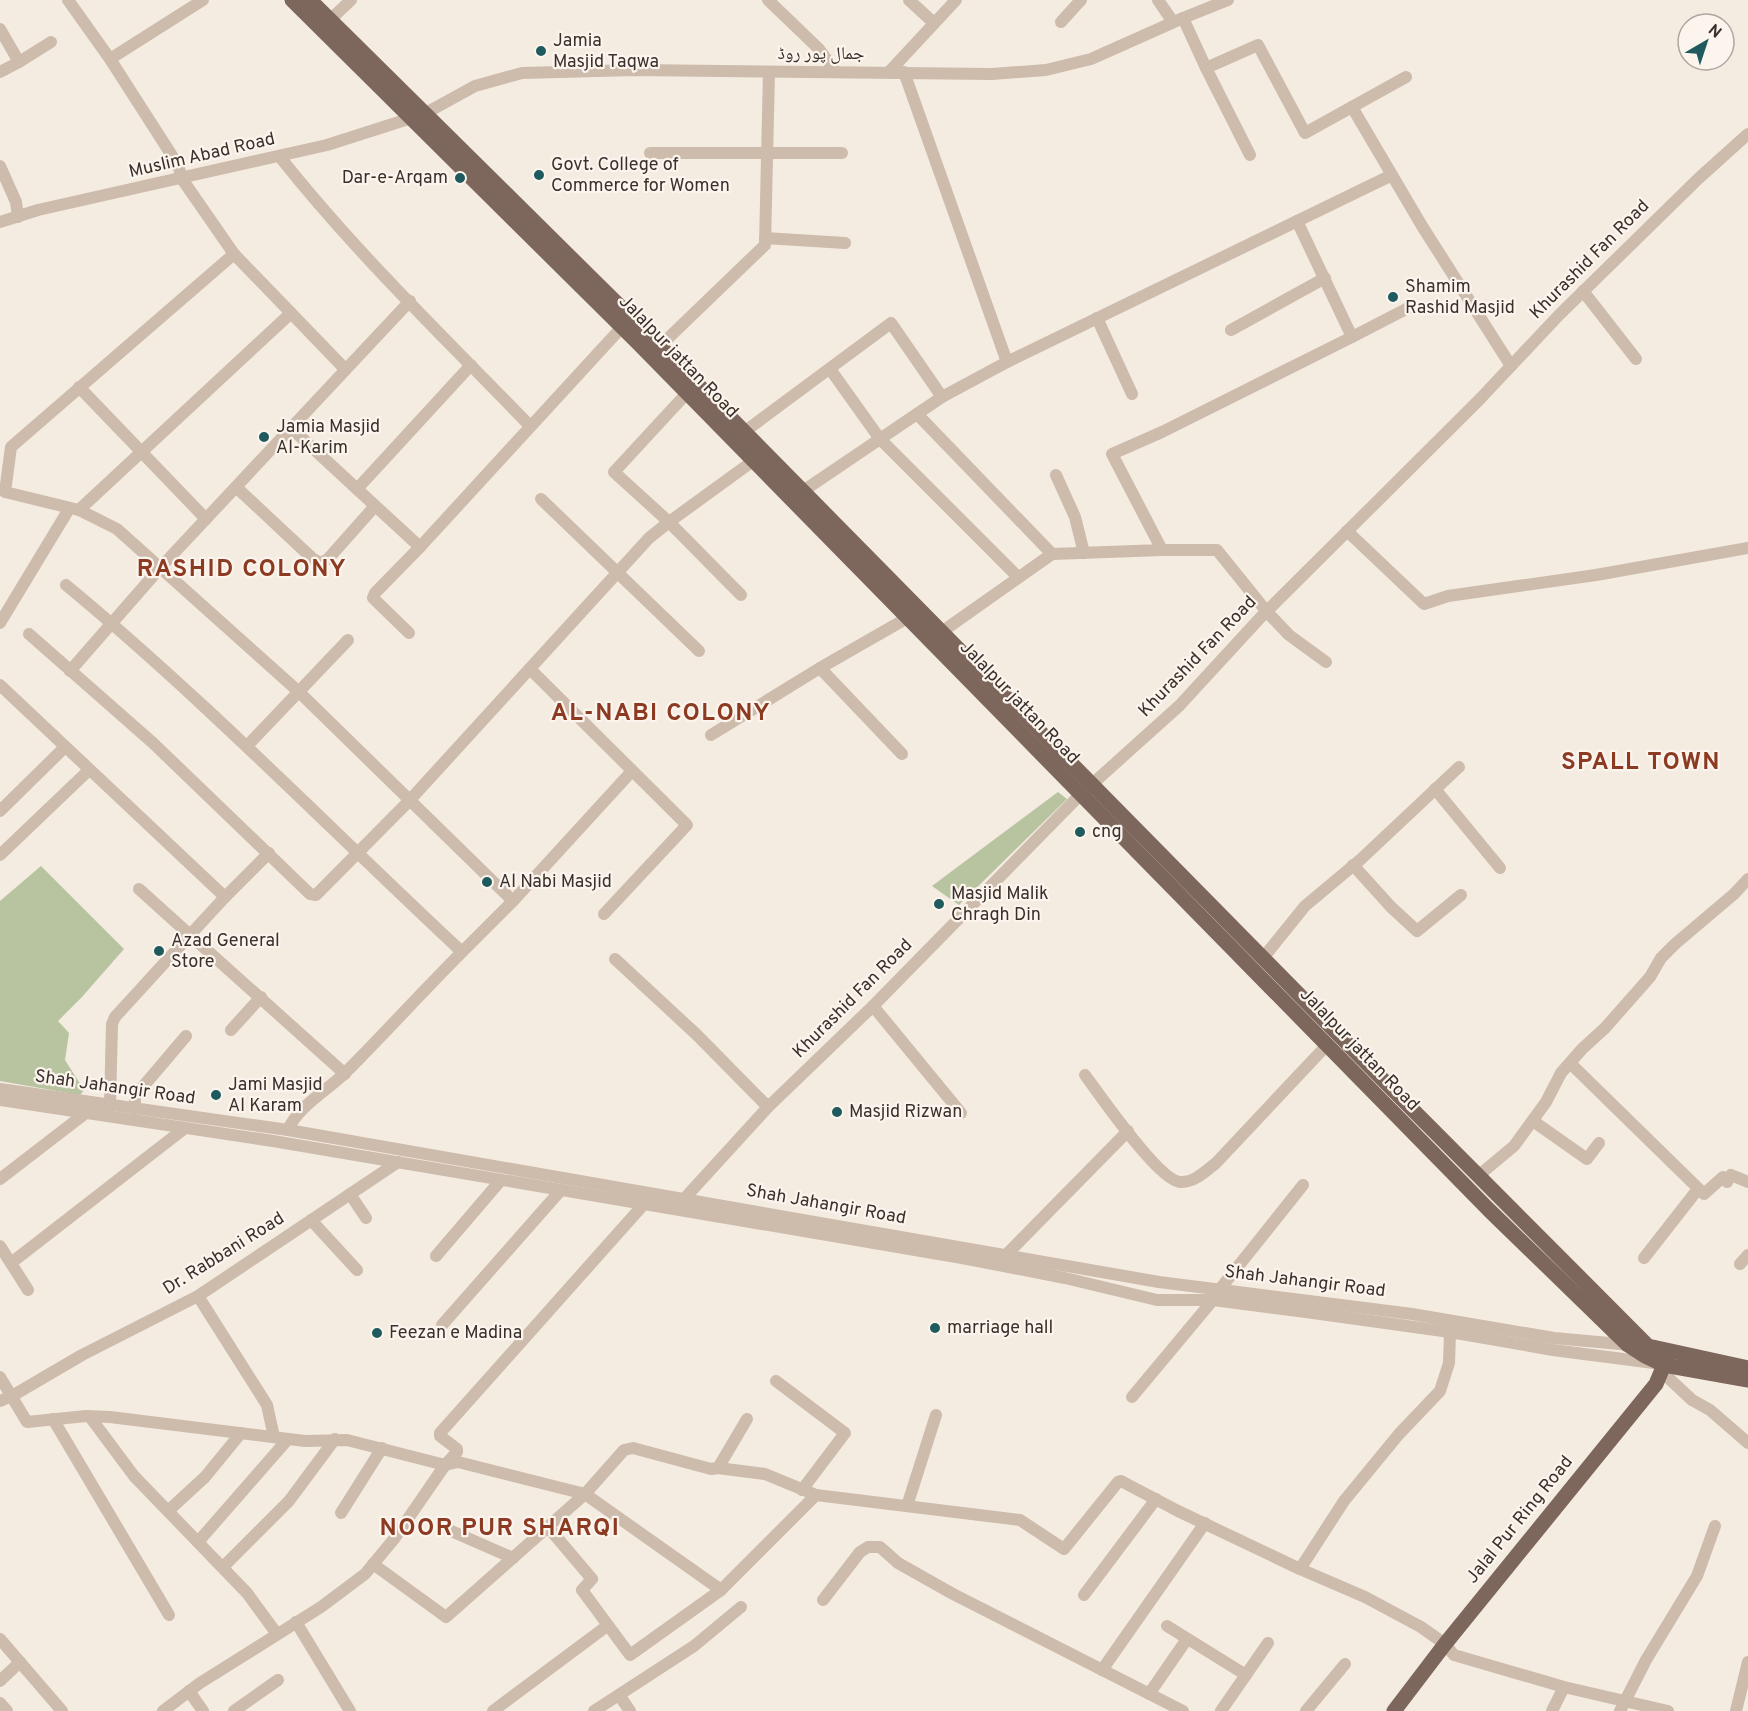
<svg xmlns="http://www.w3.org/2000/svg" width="1748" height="1711" font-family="Overpass,'Noto Naskh Arabic',sans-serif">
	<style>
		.green { fill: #b8c4a0 }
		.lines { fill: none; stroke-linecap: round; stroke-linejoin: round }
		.minor { stroke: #cdbbac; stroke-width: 12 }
		.major { stroke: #7d675c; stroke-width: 15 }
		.poi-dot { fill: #1f5a5e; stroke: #fbf5ee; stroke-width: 2 }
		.labels { text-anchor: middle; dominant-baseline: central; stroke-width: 4.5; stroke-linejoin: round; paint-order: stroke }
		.poi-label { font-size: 18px; fill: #3b302b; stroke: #fbf5ee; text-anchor: start }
		.street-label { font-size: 18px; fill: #3b302b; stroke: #fbf5ee }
		.district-label { font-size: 24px; font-weight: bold; letter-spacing: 1.5px; fill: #8c3b22; stroke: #fbf5ee }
	</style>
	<rect width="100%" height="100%" fill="#f4ebe1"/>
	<!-- green -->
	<g class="green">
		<path d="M1058,792L1067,799L959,905L932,886Z"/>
		<path d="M41,866L124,949L81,998L58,1021L69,1033L65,1060L84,1090L80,1095L0,1081V901Z"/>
	</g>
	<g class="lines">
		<!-- minor -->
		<g class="minor">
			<path d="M68,0L110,59L178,165L182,179L234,254"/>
			<path d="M768,0L819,49L835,71"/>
			<path d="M909,0L934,23"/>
			<path d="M1158,0L1173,22"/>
			<path d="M1183,18L1206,68L1258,45L1305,133L1406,77"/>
			<path d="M330,20L351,0"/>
			<path d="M1061,22L1081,0"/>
			<path d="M0,29L19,62L0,72"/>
			<path d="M110,59L203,0"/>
			<path d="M19,62L51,42"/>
			<path d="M1206,68L1250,155"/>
			<path d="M889,72L956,0"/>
			<path d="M904,72L1007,362"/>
			<path d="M1352,107L1422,226L1511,366"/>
			<path d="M650,153H842"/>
			<path d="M280,157C356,253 445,338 530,426"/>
			<path d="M0,166L16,202L18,217"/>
			<path d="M0,222L38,210L327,145L424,114L475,86L522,73L635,70L992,74L1046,70L1091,59L1183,18L1228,0"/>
			<path d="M765,238L845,243"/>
			<path d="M1583,291L1636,359"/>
			<path d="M410,301L291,428L357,489L471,365"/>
			<path d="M1097,318L1132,394"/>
			<path d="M1231,330L1325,278"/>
			<path d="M1352,337L1412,306"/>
			<path d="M660,346L765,245L769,72"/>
			<path d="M345,369L234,254L11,447L5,492L79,510L117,529L299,692L513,901"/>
			<path d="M830,369L880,439L1018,577"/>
			<path d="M79,387L206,519"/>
			<path d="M687,393L614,472L669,522L741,595"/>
			<path d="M917,414L1052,554"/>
			<path d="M744,432L891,323L942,397"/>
			<path d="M1056,475L1075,517L1084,553"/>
			<path d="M236,487L312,558L320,563L328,559L375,506"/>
			<path d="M357,489L420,547"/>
			<path d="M803,491L942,397L1007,362L1392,175"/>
			<path d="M541,499L699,651"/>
			<path d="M79,510L291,313"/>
			<path d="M1347,531L1424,604L1448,596L1596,575L1748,548"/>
			<path d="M1162,550H1217L1267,612L1289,635L1326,662"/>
			<path d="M66,585C205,700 331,830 462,952C423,991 385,1033 346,1072C327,1091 298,1106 288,1130"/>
			<path d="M0,623L69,509"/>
			<path d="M943,631L1052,554L1162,550L1112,454L1162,432L1352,337L1297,221"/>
			<path d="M409,633L373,598L375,593L420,547L622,327"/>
			<path d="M29,634L153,743L310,894L316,895L409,801L649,538L669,522L753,461"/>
			<path d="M820,668L902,754"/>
			<path d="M530,669L687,825L604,914"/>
			<path d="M70,671L160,568L291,428"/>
			<path d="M0,685L225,897L269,853"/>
			<path d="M711,735L820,668L909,617"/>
			<path d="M247,746L348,640"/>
			<path d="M1435,789L1500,868"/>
			<path d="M0,811L65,747"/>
			<path d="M0,855L89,770"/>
			<path d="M1353,865L1391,907L1417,931L1461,895"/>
			<path d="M225,897L190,935L345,1074"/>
			<path d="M462,952L513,901L632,771"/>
			<path d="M1263,958L1305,906L1360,860L1459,767"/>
			<path d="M615,959L697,1035L768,1107"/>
			<path d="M873,1006L961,1113"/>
			<path d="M231,1030L261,997"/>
			<path d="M1570,1063L1704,1194L1723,1177L1727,1182L1731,1175L1748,1182"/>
			<path d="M1085,1075C1100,1095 1158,1180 1180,1182C1194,1183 1206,1171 1216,1163L1327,1045"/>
			<path d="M0,1089L288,1130L1159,1282L1412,1314L1554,1338L1631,1345"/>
			<path d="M0,1100L273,1141L962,1258L1065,1278L1157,1300H1213L1306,1312L1450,1332L1553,1350L1654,1363"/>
			<path d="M110,1105L112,1024L115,1017L190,935L139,889"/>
			<path d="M135,1109V1096L186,1036"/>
			<path d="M1533,1121L1587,1159L1599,1143"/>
			<path d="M1478,1176L1514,1146L1546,1102L1561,1073L1582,1049L1605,1028L1650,977L1661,958L1675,944L1734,894L1748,879"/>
			<path d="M0,1179L87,1112"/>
			<path d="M350,1194L366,1218"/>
			<path d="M683,1203L684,1199L768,1107L873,1006L1080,795L1179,706L1260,618L1480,399L1559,315L1699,178L1748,134"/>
			<path d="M311,1220L357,1270"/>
			<path d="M0,1246L28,1290"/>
			<path d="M436,1256L501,1180"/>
			<path d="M1644,1258L1698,1189"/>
			<path d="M1005,1260L1006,1255L1128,1131"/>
			<path d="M11,1263L185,1128"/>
			<path d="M1740,1264L1748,1255"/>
			<path d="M1220,1289L1303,1185"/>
			<path d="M198,1296L267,1405L274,1437"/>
			<path d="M442,1325L561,1190"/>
			<path d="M1662,1372L1692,1400L1710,1410L1748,1443"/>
			<path d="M0,1377L27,1422L86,1416L110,1417L305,1441L347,1440L445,1465L458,1462L585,1494L624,1450L633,1448L711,1469L718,1468L765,1474L816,1495L1020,1520L1064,1549L1118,1482L1121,1481L1178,1511L1300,1569L1365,1597L1421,1627L1445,1644L1454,1655L1564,1687L1668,1711"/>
			<path d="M776,1381L845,1433L802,1490"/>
			<path d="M1132,1397L1213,1300"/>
			<path d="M0,1401L12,1396L82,1355L198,1296L398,1162"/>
			<path d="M90,1417L134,1476L247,1593L277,1634"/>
			<path d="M53,1419L169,1615"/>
			<path d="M718,1468L747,1419"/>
			<path d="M907,1506L936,1415"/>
			<path d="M168,1511L205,1477L241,1433"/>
			<path d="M341,1513L382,1448"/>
			<path d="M548,1527L592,1579L582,1590L630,1655L721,1590L816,1495"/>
			<path d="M449,1530L513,1558"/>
			<path d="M198,1542L288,1439"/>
			<path d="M373,1564L446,1617L585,1494L721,1590"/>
			<path d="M223,1567L289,1501L335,1439"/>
			<path d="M1300,1569L1344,1501L1399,1434L1440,1391L1449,1363L1450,1332"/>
			<path d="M1084,1595L1156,1499"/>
			<path d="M823,1600L860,1552L868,1547H880L898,1563L953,1594L1183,1711"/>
			<path d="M296,1622L350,1711"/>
			<path d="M1167,1626L1246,1675"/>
			<path d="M0,1639L62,1711"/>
			<path d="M1102,1670L1205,1523"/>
			<path d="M0,1681L20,1662"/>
			<path d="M189,1691L203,1711"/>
			<path d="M1149,1694L1187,1639"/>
			<path d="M619,1695L630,1711"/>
			<path d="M0,1703L7,1711"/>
			<path d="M163,1711L200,1683L321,1607L365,1574L394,1539L445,1465L457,1452V1449L440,1436V1433L644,1204"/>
			<path d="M234,1711L278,1680"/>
			<path d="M493,1711L607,1626"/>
			<path d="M594,1711L694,1646L741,1607"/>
			<path d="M1221,1711L1268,1643"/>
			<path d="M1306,1711L1345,1664"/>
			<path d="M1552,1711L1564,1687"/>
			<path d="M1620,1711L1646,1660L1697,1576L1715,1526"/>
			<path d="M1736,1711L1748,1662"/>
		</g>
		<!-- major -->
		<g class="major">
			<path d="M292,0L637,342L1489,1210L1628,1345L1645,1356L1664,1365L1748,1380"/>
			<path d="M310,0L647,333L1398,1095L1648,1346L1748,1368"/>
			<path d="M1394,1711L1445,1644L1656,1384L1664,1365V1356"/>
		</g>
	</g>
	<!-- markers -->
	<g class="poi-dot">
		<circle cx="541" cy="51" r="6"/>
		<circle cx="539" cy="175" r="6"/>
		<circle cx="460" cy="178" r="6"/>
		<circle cx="1393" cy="297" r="6"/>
		<circle cx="264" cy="437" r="6"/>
		<circle cx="1080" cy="832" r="6"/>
		<circle cx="487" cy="882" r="6"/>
		<circle cx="939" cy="904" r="6"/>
		<circle cx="159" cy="951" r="6"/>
		<circle cx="216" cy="1095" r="6"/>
		<circle cx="837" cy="1112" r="6"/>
		<circle cx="935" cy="1328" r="6"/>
		<circle cx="377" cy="1333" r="6"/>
	</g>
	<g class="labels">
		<!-- poi labels -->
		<g class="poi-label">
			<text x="553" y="41">Jamia<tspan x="553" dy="21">Masjid Taqwa</tspan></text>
			<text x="551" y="165">Govt. College of<tspan x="551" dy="21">Commerce for Women</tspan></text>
			<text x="448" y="178" text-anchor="end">Dar-e-Arqam</text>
			<text x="1405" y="287">Shamim<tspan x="1405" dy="21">Rashid Masjid</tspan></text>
			<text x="276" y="427">Jamia Masjid<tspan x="276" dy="21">Al-Karim</tspan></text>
			<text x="1092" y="832">cng</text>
			<text x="499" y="882">Al Nabi Masjid</text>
			<text x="951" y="894">Masjid Malik<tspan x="951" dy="21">Chragh Din</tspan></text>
			<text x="171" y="941">Azad General<tspan x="171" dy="21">Store</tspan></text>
			<text x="228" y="1085">Jami Masjid<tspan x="228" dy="21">Al Karam</tspan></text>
			<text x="849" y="1112">Masjid Rizwan</text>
			<text x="947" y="1328">marriage hall</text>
			<text x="389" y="1333">Feezan e Madina</text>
		</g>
		<!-- street labels -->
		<g class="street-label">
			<text x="821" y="54">جمال پور روڈ</text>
			<text transform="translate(202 156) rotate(-13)">Muslim Abad Road</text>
			<text transform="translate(1590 260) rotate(-45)">Khurashid Fan Road</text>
			<text transform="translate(678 357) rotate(46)">Jalalpur jattan Road</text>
			<text transform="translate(1198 657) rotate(-46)">Khurashid Fan Road</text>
			<text transform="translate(1019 703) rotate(46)">Jalalpur jattan Road</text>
			<text transform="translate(853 999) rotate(-45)">Khurashid Fan Road</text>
			<text transform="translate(1359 1050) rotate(46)">Jalalpur jattan Road</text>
			<text transform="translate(115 1088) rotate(8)">Shah Jahangir Road</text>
			<text transform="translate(826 1205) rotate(10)">Shah Jahangir Road</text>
			<text transform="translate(224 1254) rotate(-32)">Dr. Rabbani Road</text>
			<text transform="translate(1305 1282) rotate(7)">Shah Jahangir Road</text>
			<text transform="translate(1520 1520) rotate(-51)">Jalal Pur Ring Road</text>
		</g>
		<!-- district labels -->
		<g class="district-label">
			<text x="242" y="570">RASHID COLONY</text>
			<text x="661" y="714">AL-NABI COLONY</text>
			<text x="1641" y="763">SPALL TOWN</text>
			<text x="500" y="1529">NOOR PUR SHARQI</text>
		</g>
	</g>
	<!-- north arrow -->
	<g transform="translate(1706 42) rotate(39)"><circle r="28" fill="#fbf5ee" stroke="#aea6a0" stroke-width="1.5"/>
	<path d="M0-4.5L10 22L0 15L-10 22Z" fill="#1f5a5e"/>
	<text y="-9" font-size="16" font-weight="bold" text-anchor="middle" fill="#3b302b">N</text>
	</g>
</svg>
